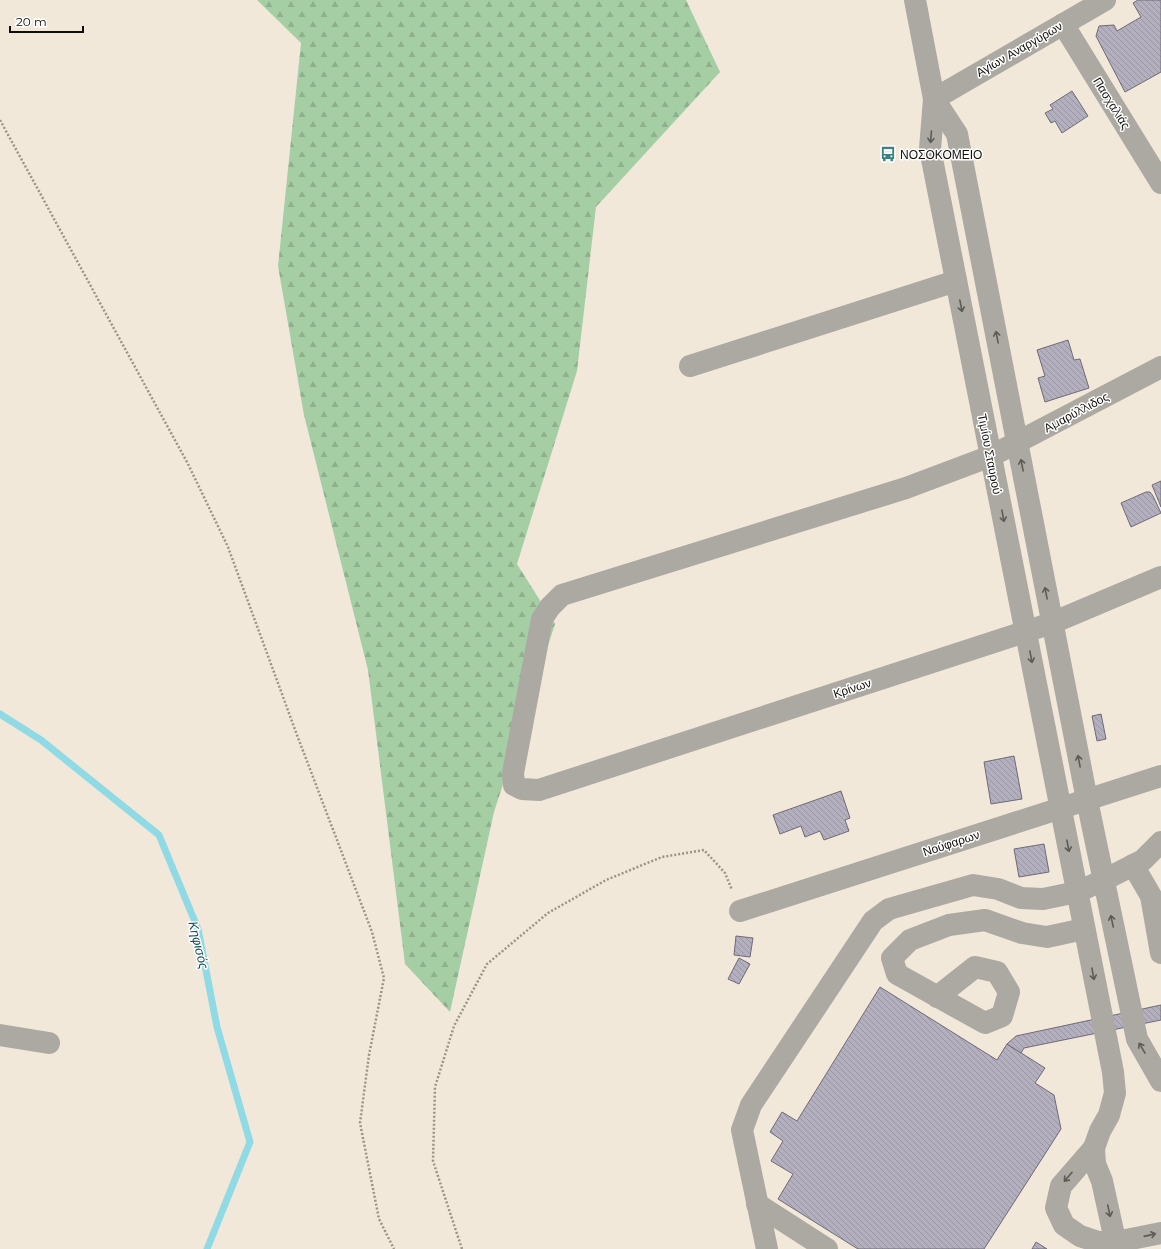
<svg xmlns="http://www.w3.org/2000/svg" width="1161" height="1249" font-family="Montserrat,sans-serif">
	<style>
		.forest { fill: url(#forest-firs) }
		.lines { fill: none; stroke-linecap: round; stroke-linejoin: round }
		.stream { stroke: #8fdae4; stroke-width: 7 }
		.building { fill: url(#building-back-hatch); stroke: #6e6a78 }
		.path { stroke: #9a9388; stroke-width: 2.5; stroke-dasharray: 2 2; stroke-linecap: butt }
		.minor { stroke: #aca8a2; stroke-width: 22 }
		.oneway { stroke: #5e5b56 }
		.labels { text-anchor: middle; dominant-baseline: central; stroke-width: 3; stroke-linejoin: round; paint-order: stroke }
		.street-label { font-size: 12px; fill: #110e09; stroke: #fff }
		.poi-label { font-size: 12px; fill: #110e09; stroke: #fff; text-anchor: start }
		.water-label { font-size: 13px; font-style: italic; fill: #0f525a; stroke: #fff }
	</style>
	<defs>
		<pattern id="forest-firs" width="22" height="20" patternUnits="userSpaceOnUse"><rect width="22" height="20" fill="#a6cea5"/><path d="M5 1l3.5 6h-7zM16 11l3.5 6h-7z" fill="#8eb08d"/></pattern>
		<pattern id="building-back-hatch" width="6" height="6" patternUnits="userSpaceOnUse"><rect width="6" height="6" fill="#b3afbe"/><path d="M-1 5l2 2M0 0l6 6M5-1l2 2" fill="none" stroke="#9995a2"/></pattern>
	</defs>
	<rect width="100%" height="100%" fill="#f2e8d9"/>
	<!-- forest -->
	<path class="forest" d="M257,0H686L720,72L596,207L577,371L517,564L555,624L494,812L450,1012L405,964L368,670L304,415L278,266L301,43Z"/>
	<g class="lines">
		<!-- stream -->
		<path class="stream" d="M0,714L41,740L159,835L198,929L217,1027L250,1142L207,1249"/>
	</g>
	<!-- building -->
	<g class="building">
		<path d="M1138,0H1161V72L1125,92L1096,36L1099,26L1114,25L1117,31L1141,17L1133,3Z"/>
		<path d="M1072,91L1088,116L1062,133L1055,121L1051,123L1045,113L1053,109L1050,105Z"/>
		<path d="M1068,340L1074,360L1080,359L1089,388L1045,402L1038,378L1045,376L1037,350Z"/>
		<path d="M1161,481V507L1152,485Z"/>
		<path d="M1146,492H1150L1153,496L1161,513L1131,527L1121,503Z"/>
		<path d="M1101,714L1106,739L1097,741L1092,716Z"/>
		<path d="M1014,756L1022,799L991,804L984,762Z"/>
		<path d="M841,791L850,818L845,820L849,831L824,840L820,831L805,837L801,826L780,834L773,815Z"/>
		<path d="M1044,844L1049,872L1019,877L1014,849Z"/>
		<path d="M736,936L753,938L750,957L734,955Z"/>
		<path d="M739,958L750,964L739,984L728,979Z"/>
		<path d="M880,987L997,1060L1007,1044L1045,1068L1035,1083L1054,1095L1061,1129L984,1249H858L778,1199L793,1174L771,1161L783,1141L770,1132L782,1112L797,1121Z"/>
		<path d="M1161,1005V1020L1024,1048L1021,1053L1007,1044L1016,1036Z"/>
		<path d="M1036,1242L1047,1249H1032Z"/>
	</g>
	<g class="lines">
		<!-- path -->
		<g class="path">
			<path d="M0,120L188,464L228,547L297,735L372,932L384,978L369,1055L360,1123L379,1219L394,1249"/>
			<path d="M462,1249L433,1161L435,1087L454,1026L487,964L548,913L606,880L662,857L704,850L725,873L732,890"/>
		</g>
		<!-- minor -->
		<g class="minor">
			<path d="M915,0L934,99L930,149L1113,1072L1115,1093L1109,1115L1100,1131L1094,1148L1095,1164L1102,1181L1117,1249"/>
			<path d="M1063,24L1161,183"/>
			<path d="M934,99L957,134L1087,800L1137,1039L1161,1081"/>
			<path d="M934,99L1105,0"/>
			<path d="M690,366L956,281"/>
			<path d="M1161,367L991,456L906,488L562,595L550,607L542,619L513,773L514,785L522,789L539,790L1052,623L1161,577"/>
			<path d="M1133,865L1151,896L1161,953"/>
			<path d="M740,911L1161,776"/>
			<path d="M937,997L975,967L997,972L1009,992L1002,1016L985,1023L897,974L892,958L910,940L949,925L985,920L1022,933L1047,937L1084,929"/>
			<path d="M0,1035L49,1043"/>
			<path d="M1094,1148L1061,1186L1056,1208L1064,1225L1080,1236L1098,1242H1116L1161,1233"/>
			<path d="M757,1204L827,1249"/>
			<path d="M767,1249L742,1130L751,1105L873,921L889,909L973,885L998,889L1021,898L1043,899L1077,892L1104,880L1143,860L1161,842"/>
		</g>
	</g>
	<!-- one-way arrows -->
	<defs><path id="oneway-shaft" d="M-6 0H5M1.5-3L5.5 0L1.5 3" fill="none" stroke-width="1.6" stroke-linecap="round" stroke-linejoin="round"/></defs>
	<g class="oneway">
		<use href="#oneway-shaft" transform="translate(931 137) rotate(94)"/>
		<use href="#oneway-shaft" transform="translate(961 306) rotate(79)"/>
		<use href="#oneway-shaft" transform="translate(997 337) rotate(-101)"/>
		<use href="#oneway-shaft" transform="translate(1022 465) rotate(-101)"/>
		<use href="#oneway-shaft" transform="translate(1003 516) rotate(79)"/>
		<use href="#oneway-shaft" transform="translate(1046 593) rotate(-101)"/>
		<use href="#oneway-shaft" transform="translate(1031 657) rotate(79)"/>
		<use href="#oneway-shaft" transform="translate(1079 761) rotate(-101)"/>
		<use href="#oneway-shaft" transform="translate(1068 846) rotate(79)"/>
		<use href="#oneway-shaft" transform="translate(1112 921) rotate(-102)"/>
		<use href="#oneway-shaft" transform="translate(1093 974) rotate(79)"/>
		<use href="#oneway-shaft" transform="translate(1142 1048) rotate(-120)"/>
		<use href="#oneway-shaft" transform="translate(1068 1177) rotate(131)"/>
		<use href="#oneway-shaft" transform="translate(1109 1211) rotate(78)"/>
		<use href="#oneway-shaft" transform="translate(1150 1235) rotate(-13)"/>
	</g>
	<!-- icons -->
	<defs>
		<symbol id="bus-bare" viewBox="-9 -9 18 18"><path d="M-5-6H5V4H4V6H2V4H-2V6H-4V4H-5ZM-3.5-4V0h7V-4ZM-3.5 1.2v1.5H-2V1.2ZM2 1.2v1.5H3.5V1.2Z" fill="#398281" stroke="#fff" stroke-width="2.5" paint-order="stroke"/></symbol>
	</defs>
	<g fill-rule="evenodd">
		<use href="#bus-bare" x="877" y="143" width="22" height="22"/>
	</g>
	<g class="labels">
		<!-- street labels -->
		<g class="street-label">
			<text transform="translate(1019 49) rotate(-30)">Αγίων Αναργύρων</text>
			<text transform="translate(1112 103) rotate(58)">Πασχαλιάς</text>
			<text transform="translate(1076 412) rotate(-28)">Αμαρύλλιδος</text>
			<text transform="translate(990 454) rotate(79)">Τιμίου Σταυρού</text>
			<text transform="translate(852 688) rotate(-18)">Κρίνων</text>
			<text transform="translate(951 843) rotate(-18)">Νούφαρων</text>
		</g>
		<!-- poi labels -->
		<g class="poi-label">
			<text x="900" y="154">ΝΟΣΟΚΟΜΕΙΟ</text>
		</g>
		<!-- water labels -->
		<g class="water-label">
			<text transform="translate(199 945) rotate(76)">Κηφισός</text>
		</g>
	</g>
	<!-- scale -->
	<path d="M10 26v6h73v-6" fill="none" stroke="#110e09" stroke-width="2"/>
	<text x="16" y="26" font-size="12" fill="#110e09" stroke="#ffffff" stroke-width="3" paint-order="stroke">20 m</text>
</svg>
